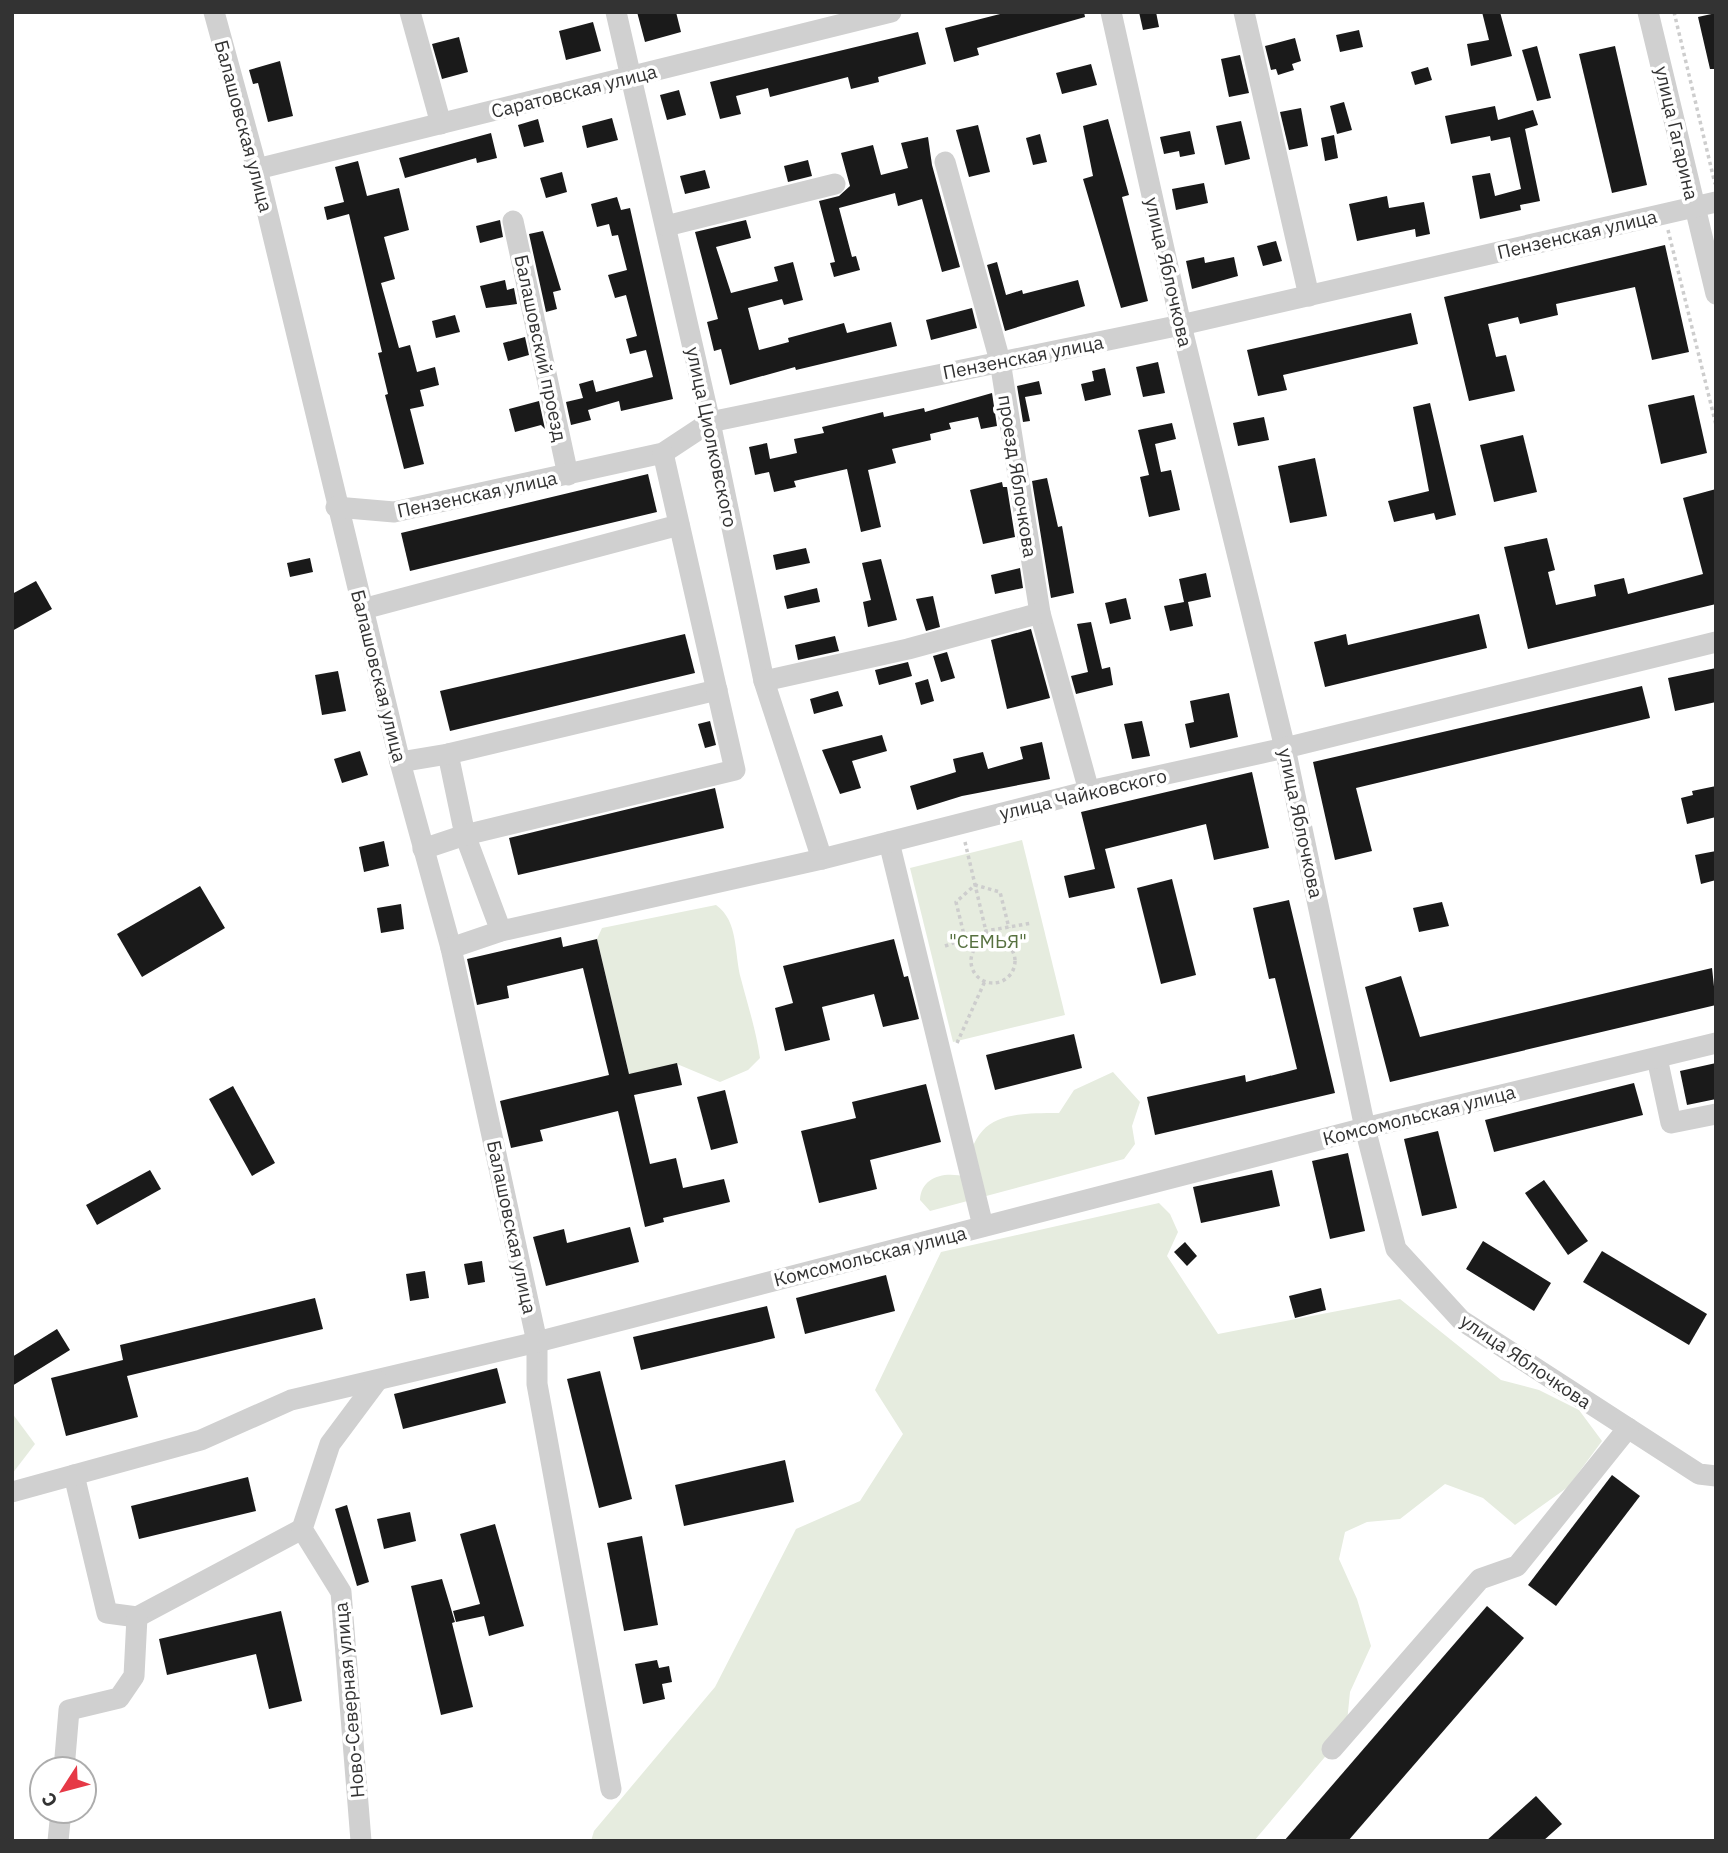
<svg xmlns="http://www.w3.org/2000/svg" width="1728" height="1853" font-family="'IBM Plex Sans',sans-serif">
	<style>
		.green { fill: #e6ecdf }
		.building { fill: #1a1a1a }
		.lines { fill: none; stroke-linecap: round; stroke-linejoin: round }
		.path { stroke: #cdcdcd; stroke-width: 3.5; stroke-dasharray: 3.5 3.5; stroke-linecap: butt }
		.minor { stroke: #d0d0d0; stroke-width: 21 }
		.labels { text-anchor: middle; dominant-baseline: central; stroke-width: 7; stroke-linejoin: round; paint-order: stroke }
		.street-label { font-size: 19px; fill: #333; stroke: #fff }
		.park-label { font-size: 19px; fill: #56703f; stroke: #fff }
	</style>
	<rect width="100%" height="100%" fill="#fff"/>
	<!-- green -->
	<g class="green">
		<path d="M1022,840L1065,1015L953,1042L910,868Z"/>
		<path d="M716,905C739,921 734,954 741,979C748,1006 756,1030 760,1058L748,1070L720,1082L677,1064L648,1070L652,1091L632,1086L597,939L602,928Z"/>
		<path d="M1113,1072L1140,1102L1132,1126L1135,1144L1124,1159L930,1211L920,1200C921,1176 946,1171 966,1177C973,1115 1003,1113 1059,1113L1074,1090Z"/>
		<path d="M1159,1203L1170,1214L1178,1232L1167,1256L1218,1334L1400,1299L1501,1380L1539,1390L1579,1410L1602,1441L1568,1487L1515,1525L1483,1498L1445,1484L1400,1519L1367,1522L1345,1532L1339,1559L1357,1599L1371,1646L1350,1692L1346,1732L1254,1841H591L594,1831L715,1687L796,1529L860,1501L903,1434L875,1390L941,1252Z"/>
		<path d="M12,1413L35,1444L12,1474Z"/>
	</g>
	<!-- building -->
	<g class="building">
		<path d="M637,12H676L681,32L645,42Z"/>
		<path d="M1008,12H1084L1085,17L977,48L979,55L954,62L945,28Z"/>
		<path d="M1139,12H1156L1159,27L1143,30Z"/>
		<path d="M1482,12H1500L1512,56L1471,66L1467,44L1489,40Z"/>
		<path d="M1716,13V69H1710L1698,17Z"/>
		<path d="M593,22L601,51L566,60L559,31Z"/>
		<path d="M1359,30L1363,47L1340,52L1336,35Z"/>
		<path d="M918,32L926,64L878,77L879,82L851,89L848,77L770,97L768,88L736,96L741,114L720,119L710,82Z"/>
		<path d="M459,37L468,72L442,79L432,44Z"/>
		<path d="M1295,38L1301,61L1292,64L1294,70L1278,75L1276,69L1271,70L1265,46Z"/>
		<path d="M1537,46L1551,98L1537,101L1522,50Z"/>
		<path d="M1615,46L1647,185L1612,193L1579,54Z"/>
		<path d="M1240,55L1249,93L1229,97L1221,59Z"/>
		<path d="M280,61L293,116L268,122L258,83L253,84L249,70Z"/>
		<path d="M1091,64L1097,85L1062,94L1056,73Z"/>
		<path d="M1428,67L1432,80L1415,85L1411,72Z"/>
		<path d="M679,90L686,115L667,120L660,95Z"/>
		<path d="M1344,102L1352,130L1337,134L1330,106Z"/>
		<path d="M1495,106L1498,120L1533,110L1538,125L1525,129L1540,201L1520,205L1521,210L1480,219L1472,176L1490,173L1495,196L1521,189L1510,137L1491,141L1490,136L1451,144L1445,116Z"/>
		<path d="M1301,108L1308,146L1289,150L1280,112Z"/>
		<path d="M612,118L618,140L587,148L582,126Z"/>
		<path d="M538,119L544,142L524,147L518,125Z"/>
		<path d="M1108,119L1129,195L1122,197L1148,301L1121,308L1083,179L1093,176L1083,126Z"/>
		<path d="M1241,121L1250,159L1225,165L1216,126Z"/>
		<path d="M978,125L990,172L969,177L956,130Z"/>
		<path d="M1190,131L1195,154L1180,157L1179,151L1164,154L1160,137Z"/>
		<path d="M491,133L497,158L477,163L476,158L405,178L399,158Z"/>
		<path d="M1040,134L1047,162L1033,165L1026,138Z"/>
		<path d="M1334,135L1338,158L1325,161L1321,138Z"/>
		<path d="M928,137L932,165L960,267L942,272L922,199L898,206L895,193L839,208L852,257L856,256L860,270L834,277L830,263L835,262L819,201L839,196L850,186L841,153L873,145L881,175L908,168L901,143Z"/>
		<path d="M808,160L812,176L788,182L784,166Z"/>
		<path d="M358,161L367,196L399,188L409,230L384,237L395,279L381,283L399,348L410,345L417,372L435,367L439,385L420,390L424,406L410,409L424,464L404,469L385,395L388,394L378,353L382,352L349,214L327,220L324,207L344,202L335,167Z"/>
		<path d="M705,170L710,188L685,194L680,176Z"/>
		<path d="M562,172L567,192L546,198L540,178Z"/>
		<path d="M1204,183L1208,203L1176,210L1172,189Z"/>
		<path d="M1387,196L1389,208L1424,202L1430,234L1416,237L1415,229L1357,241L1349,204Z"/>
		<path d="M617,197L621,210L630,208L673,399L621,411L619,401L588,410L591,420L571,425L566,402L583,398L579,384L593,380L596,392L653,377L646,350L630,354L626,339L637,336L626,295L615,298L608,275L627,270L618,235L612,236L609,224L597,227L591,204Z"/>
		<path d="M500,220L503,237L480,243L476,226Z"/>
		<path d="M746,220L751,238L716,247L731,293L778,281L774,267L793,262L803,300L784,305L782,299L748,308L759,350L789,342L788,338L844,323L847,333L891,322L897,346L796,370L795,367L730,385L721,349L714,351L707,322L718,319L695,232Z"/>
		<path d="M543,231L561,290L553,292L557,309L546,312L529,234Z"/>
		<path d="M1276,241L1282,261L1263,266L1257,246Z"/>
		<path d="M1665,245L1689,352L1652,360L1635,287L1556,304L1558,315L1520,324L1518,317L1488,324L1496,357L1506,355L1515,391L1469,401L1444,297Z"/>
		<path d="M1204,257L1205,263L1234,257L1238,276L1192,289L1186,261Z"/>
		<path d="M997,262L1006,295L1022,290L1023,294L1078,280L1085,306L1005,331L987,265Z"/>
		<path d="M505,280L507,290L514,288L517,304L486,308L480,286Z"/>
		<path d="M972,308L977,328L931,340L926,320Z"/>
		<path d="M1411,313L1418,344L1283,375L1287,390L1258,396L1247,350Z"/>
		<path d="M455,315L460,332L436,338L432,321Z"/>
		<path d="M525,337L529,355L508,361L503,343Z"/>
		<path d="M1158,362L1165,393L1143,397L1136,367Z"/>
		<path d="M1105,368L1111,395L1085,401L1081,384L1094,381L1092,371Z"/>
		<path d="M1039,381L1042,394L1025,397L1030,421L1023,422L1017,386Z"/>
		<path d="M992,393L997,426L981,429L978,417L949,423L951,429L930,434L931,440L892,449L896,463L868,470L881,527L861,532L847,469L794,481L796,487L774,492L769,472L755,475L749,447L767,443L770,459L797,453L794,439L824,433L822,427L883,412L884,417L924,408L925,412Z"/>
		<path d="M1694,395L1707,453L1661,464L1648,405Z"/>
		<path d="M539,401L545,429L541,425L515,432L509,409Z"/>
		<path d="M1430,403L1456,515L1436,520L1434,513L1394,522L1388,501L1429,491L1413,407Z"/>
		<path d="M1264,417L1269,440L1238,446L1233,423Z"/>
		<path d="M1172,423L1176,439L1155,444L1161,472L1171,470L1180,510L1149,517L1140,477L1149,475L1138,430Z"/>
		<path d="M1523,435L1537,492L1494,502L1480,445Z"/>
		<path d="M1315,458L1327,516L1290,523L1278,466Z"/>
		<path d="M648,474L657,512L410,571L401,533Z"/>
		<path d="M1047,478L1058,527L1062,526L1074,593L1051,598L1032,481Z"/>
		<path d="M1002,482L1003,487H1007L1015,537L983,544L970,490Z"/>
		<path d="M1716,489V604L1528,649L1504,547L1547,538L1555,570L1548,572L1556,605L1596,596L1594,585L1624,578L1628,594L1703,574L1683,498Z"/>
		<path d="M806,548L810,563L776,570L773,555Z"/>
		<path d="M310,558L313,572L290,577L287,563Z"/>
		<path d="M881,559L897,620L868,627L863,602L871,600L862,563Z"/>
		<path d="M1020,568L1023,588L995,594L991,575Z"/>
		<path d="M1206,573L1211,597L1188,602L1193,626L1170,631L1164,606L1184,602L1179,579Z"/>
		<path d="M36,581L52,609L12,631V594Z"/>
		<path d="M817,588L820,602L787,609L784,596Z"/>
		<path d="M933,596L940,627L926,631L916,599Z"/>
		<path d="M1126,598L1131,619L1110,624L1105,603Z"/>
		<path d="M1479,614L1487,648L1325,687L1314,642L1346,634L1348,645Z"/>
		<path d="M1091,622L1102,669L1110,667L1113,685L1076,694L1071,676L1088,672L1077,624Z"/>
		<path d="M1031,629L1050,698L1007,709L991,640Z"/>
		<path d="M685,634L695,673L450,731L440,691Z"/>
		<path d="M835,636L839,651L798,660L795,645Z"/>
		<path d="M947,652L955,678L941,682L933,656Z"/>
		<path d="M908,662L912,676L879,685L875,670Z"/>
		<path d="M1716,668V702L1675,711L1668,678Z"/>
		<path d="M338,671L346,711L322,715L315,675Z"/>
		<path d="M928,679L934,701L921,705L915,683Z"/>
		<path d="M1642,686L1650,718L1356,788L1372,851L1335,860L1313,762Z"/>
		<path d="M838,691L843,706L814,714L810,699Z"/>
		<path d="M1229,693L1238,737L1190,748L1185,724L1194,722L1190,701Z"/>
		<path d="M710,721L716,745L705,748L698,724Z"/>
		<path d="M1142,721L1150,756L1132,759L1124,724Z"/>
		<path d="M882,735L887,751L852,761L861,788L840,794L822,750Z"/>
		<path d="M1042,742L1050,779L962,796L917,810L910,786L956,772L953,759L983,752L988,769L1023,759L1020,747Z"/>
		<path d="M360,751L368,775L342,783L334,759Z"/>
		<path d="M1252,772L1269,848L1214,860L1206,824L1105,849L1115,888L1069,898L1064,876L1095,869L1081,812Z"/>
		<path d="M1716,786V817L1687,824L1681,798L1693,795L1692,791Z"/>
		<path d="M715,788L724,828L518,875L509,838Z"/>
		<path d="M384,841L389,866L364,872L359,847Z"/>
		<path d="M1716,851V880L1701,884L1695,855Z"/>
		<path d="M1172,879L1196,975L1161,984L1137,888Z"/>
		<path d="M200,886L225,928L142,977L117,934Z"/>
		<path d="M1289,900L1335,1093L1155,1135L1147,1097L1245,1075L1246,1082L1297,1069L1275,978L1269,979L1253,908Z"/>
		<path d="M1442,902L1449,926L1419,932L1413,908Z"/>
		<path d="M401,904L404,929L381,933L377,908Z"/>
		<path d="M561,937L563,947L597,939L629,1074L677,1063L682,1085L634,1095L650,1164L676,1158L683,1188L724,1179L730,1202L663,1218L664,1222L645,1227L618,1111L540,1130L543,1141L511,1148L500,1101L609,1075L583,968L507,986L509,998L477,1005L467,959Z"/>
		<path d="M894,939L904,977L908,976L919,1019L883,1027L874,994L822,1007L830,1040L785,1051L775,1008L793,1003L783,966Z"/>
		<path d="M1712,968L1716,1005L1390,1082L1365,987L1401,976L1420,1037Z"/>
		<path d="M1074,1034L1082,1068L995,1090L986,1055Z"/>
		<path d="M1716,1063V1099L1687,1105L1680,1071Z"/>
		<path d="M1634,1083L1643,1115L1494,1152L1485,1120Z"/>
		<path d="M926,1084L941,1142L870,1160L877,1189L819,1203L801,1131L856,1118L852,1102Z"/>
		<path d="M233,1086L275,1163L252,1176L209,1099Z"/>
		<path d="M725,1090L738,1143L711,1150L697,1097Z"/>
		<path d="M1438,1131L1457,1208L1422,1216L1404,1139Z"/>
		<path d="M1348,1153L1365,1231L1330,1239L1312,1161Z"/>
		<path d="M150,1170L161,1189L97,1225L86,1205Z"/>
		<path d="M1272,1170L1280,1206L1201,1223L1193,1187Z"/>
		<path d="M1544,1180L1588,1241L1568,1255L1525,1193Z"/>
		<path d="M630,1227L639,1262L546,1286L533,1237L564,1229L567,1243Z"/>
		<path d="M1483,1241L1551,1283L1534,1311L1466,1269Z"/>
		<path d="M1185,1242L1197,1256L1187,1266L1174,1252Z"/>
		<path d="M1602,1251L1707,1314L1689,1345L1583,1282Z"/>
		<path d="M482,1261L485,1282L468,1285L464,1264Z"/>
		<path d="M425,1271L429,1298L410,1301L406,1274Z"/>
		<path d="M886,1275L895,1311L805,1334L796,1298Z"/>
		<path d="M1321,1288L1326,1310L1295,1318L1289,1296Z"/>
		<path d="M315,1298L323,1329L127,1376L138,1417L66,1436L51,1378L123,1360L120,1345Z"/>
		<path d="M767,1306L775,1338L641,1370L633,1337Z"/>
		<path d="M57,1329L70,1350L12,1386V1357Z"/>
		<path d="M497,1368L506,1403L403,1429L394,1394Z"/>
		<path d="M600,1371L632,1499L599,1508L567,1379Z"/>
		<path d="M785,1460L794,1502L684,1526L675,1485Z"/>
		<path d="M1612,1475L1640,1496L1556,1606L1528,1585Z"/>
		<path d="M248,1477L256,1511L139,1539L131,1506Z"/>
		<path d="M347,1505L369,1582L357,1586L335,1509Z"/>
		<path d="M410,1512L416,1541L384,1549L377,1519Z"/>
		<path d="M495,1524L524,1626L489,1636L484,1616L456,1622L453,1611L480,1604L460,1534Z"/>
		<path d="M642,1536L658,1625L624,1631L607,1543Z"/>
		<path d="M442,1579L455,1622L452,1623L473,1707L441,1715L411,1586Z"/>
		<path d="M1487,1606L1524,1638L1348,1841H1284Z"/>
		<path d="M281,1611L302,1701L269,1709L256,1654L167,1675L159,1639Z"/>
		<path d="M657,1660L659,1668L669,1666L672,1682L662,1684L665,1699L643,1704L635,1664Z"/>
		<path d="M1536,1796L1562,1824L1543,1841H1486Z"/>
	</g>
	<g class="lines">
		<!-- path -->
		<g class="path">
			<path d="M1674,12L1715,184"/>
			<path d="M1668,230L1716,425"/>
			<path d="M965,842L988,940"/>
			<path d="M965,939L956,902L975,885L1000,892L1009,928"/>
			<circle cx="993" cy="961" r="22"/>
			<path d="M945,946L986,931L1032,923"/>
			<path d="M957,1043L985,981"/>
		</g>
		<!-- minor -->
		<g class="minor">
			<path d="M214,12L257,169L400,762L451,948L537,1342V1384L611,1789"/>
			<path d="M410,12L441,124"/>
			<path d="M616,12L710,422L764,681L822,859"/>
			<path d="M1111,12L1181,325L1285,748L1365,1128L1396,1249L1461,1320L1699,1474L1716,1476"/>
			<path d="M1244,12L1309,296"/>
			<path d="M1648,12L1716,294"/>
			<path d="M945,162L1000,361L1040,613L1089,791"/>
			<path d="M257,169L891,12"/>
			<path d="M513,221L568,475"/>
			<path d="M666,226L835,184"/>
			<path d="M336,507L394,512L663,453L710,422L1181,325L1716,202"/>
			<path d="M363,609L679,525"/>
			<path d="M764,681L908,649L1040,613"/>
			<path d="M448,754L465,835L501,931"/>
			<path d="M400,762L448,754L717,690"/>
			<path d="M889,842L983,1226"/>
			<path d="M423,849L465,835L735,770L663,453"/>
			<path d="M451,948L501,931L822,859L1089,791L1285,748L1716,642"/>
			<path d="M1657,1058L1671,1123L1716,1114"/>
			<path d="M74,1475L107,1613L137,1617L302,1529"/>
			<path d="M12,1492L201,1440L291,1400L537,1342L1365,1128L1716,1043"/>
			<path d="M1332,1749L1480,1579L1517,1566L1628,1428"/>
			<path d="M64,1769L69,1710L119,1698L134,1676L137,1617"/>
			<path d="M58,1841L61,1811"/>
			<path d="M361,1841L341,1592L302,1529L330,1444L377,1381"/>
		</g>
	</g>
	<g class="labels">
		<!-- street labels -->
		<g class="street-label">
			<text transform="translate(574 91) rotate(-14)">Саратовская улица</text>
			<text transform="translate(244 126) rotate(75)">Балашовская улица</text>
			<text transform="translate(1677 133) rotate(77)">улица Гагарина</text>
			<text transform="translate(1577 234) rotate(-13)">Пензенская улица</text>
			<text transform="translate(1169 272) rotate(77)">улица Яблочкова</text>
			<text transform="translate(541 348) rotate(78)">Балашовский проезд</text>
			<text transform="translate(1023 357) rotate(-11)">Пензенская улица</text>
			<text transform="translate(712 437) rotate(78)">улица Циолковского</text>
			<text transform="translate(1018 476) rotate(81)">проезд Яблочкова</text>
			<text transform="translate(477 494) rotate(-12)">Пензенская улица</text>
			<text transform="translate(379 676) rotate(76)">Балашовская улица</text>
			<text transform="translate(1083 794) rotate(-13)">улица Чайковского</text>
			<text transform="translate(1301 823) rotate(78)">улица Яблочкова</text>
			<text transform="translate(1419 1115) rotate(-14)">Комсомольская улица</text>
			<text transform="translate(512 1227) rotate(78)">Балашовская улица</text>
			<text transform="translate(870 1256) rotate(-14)">Комсомольская улица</text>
			<text transform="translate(1526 1361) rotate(34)">улица Яблочкова</text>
			<text transform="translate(349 1700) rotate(-95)">Ново-Северная улица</text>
		</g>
		<!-- park labels -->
		<g class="park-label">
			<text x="988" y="941">"СЕМЬЯ"</text>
		</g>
	</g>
	<!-- border -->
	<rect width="1728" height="1853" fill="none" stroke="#333333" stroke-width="28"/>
	<!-- north arrow -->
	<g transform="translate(63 1790) rotate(234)"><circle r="33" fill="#ffffff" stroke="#adadad" stroke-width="2"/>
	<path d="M0-5L12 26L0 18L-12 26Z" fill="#e63946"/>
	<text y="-10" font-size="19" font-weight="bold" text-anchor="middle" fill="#333333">С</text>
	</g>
</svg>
